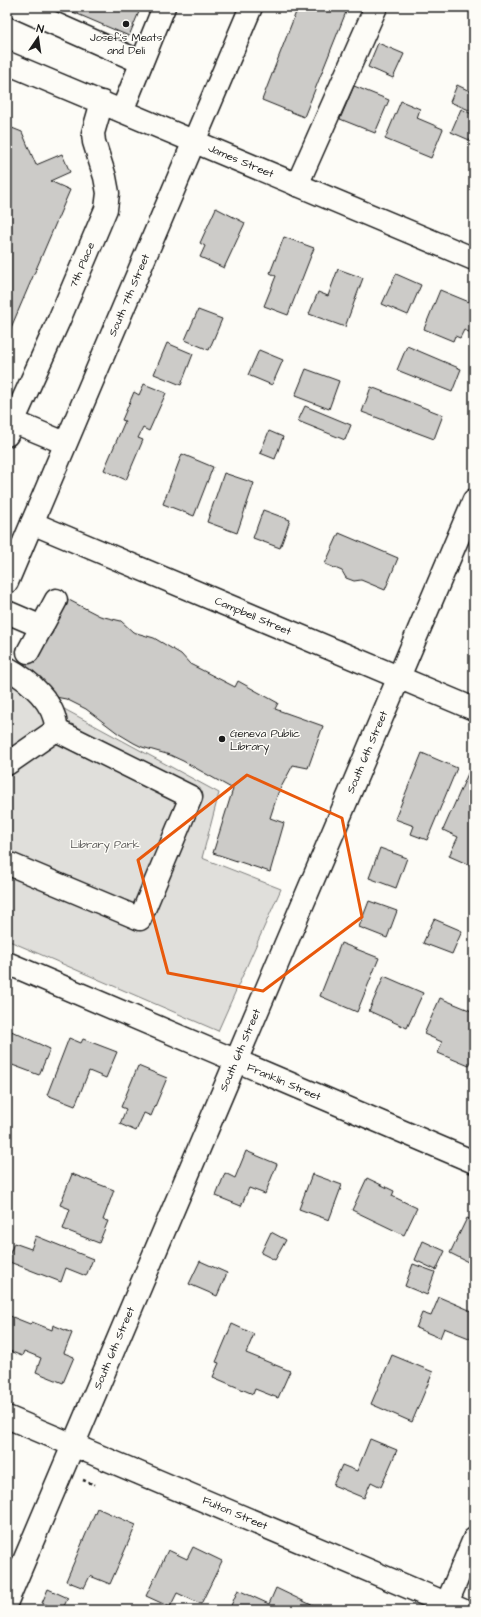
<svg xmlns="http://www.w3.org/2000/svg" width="481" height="1617" font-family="'Architects Daughter',sans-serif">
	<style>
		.green { fill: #e0dfdb; stroke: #7e7e7c }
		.building { fill: #cccbc8; stroke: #1c1c1c }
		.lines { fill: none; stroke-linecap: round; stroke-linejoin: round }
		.minor-casing { stroke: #1c1c1c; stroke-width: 25 }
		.path { stroke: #1c1c1c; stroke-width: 2.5; stroke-dasharray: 3 3; stroke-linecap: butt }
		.minor { stroke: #fdfcf7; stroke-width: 22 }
		.marked { fill: none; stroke: #e8590c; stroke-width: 3; stroke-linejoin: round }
		.poi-dot { fill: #1c1c1c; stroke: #fdfcf7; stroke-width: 1.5 }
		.labels { text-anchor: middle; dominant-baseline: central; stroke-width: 3; stroke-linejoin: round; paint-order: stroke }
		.poi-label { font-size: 11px; fill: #1c1c1c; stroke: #fdfcf7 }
		.street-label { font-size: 11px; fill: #1c1c1c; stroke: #fdfcf7 }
		.park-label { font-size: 11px; fill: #575655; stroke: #fdfcf7 }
	</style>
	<rect width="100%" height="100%" fill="#fdfcf7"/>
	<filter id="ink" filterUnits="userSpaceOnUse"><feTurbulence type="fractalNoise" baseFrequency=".025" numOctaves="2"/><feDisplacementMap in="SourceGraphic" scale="8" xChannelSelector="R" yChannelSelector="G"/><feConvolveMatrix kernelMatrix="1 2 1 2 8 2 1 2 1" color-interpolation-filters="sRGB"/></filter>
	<g filter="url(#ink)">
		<!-- green -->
		<path class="green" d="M7,678L219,793L202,858L281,889L218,1031L7,940Z"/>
		<!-- building -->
		<g class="building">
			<path d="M61,7H141L129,36Z"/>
			<path d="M298,7H348L304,117L262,100Z"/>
			<path d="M378,43L404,54L393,78L368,67Z"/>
			<path d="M457,85L474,93V112L450,102Z"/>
			<path d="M354,86L389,100L375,133L340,119Z"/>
			<path d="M401,101L420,109L417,118L443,129L431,158L385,139Z"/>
			<path d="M461,109L474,115V142L451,132Z"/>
			<path d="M7,126L22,132L36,165L62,154L70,172L50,181L70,190L7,337Z"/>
			<path d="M216,208L245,223L224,268L200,257L205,246L200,243Z"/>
			<path d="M284,237L314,248L288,315L264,306L276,276L270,273Z"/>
			<path d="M338,269L363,278L345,327L309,314L318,292L328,296Z"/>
			<path d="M396,274L421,285L408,315L382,304Z"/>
			<path d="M440,290L474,304V334L464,330L460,338L455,336L453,341L424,329Z"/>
			<path d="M198,310L222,319L209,350L185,340Z"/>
			<path d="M167,343L193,354L181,385L154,374Z"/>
			<path d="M407,346L461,369L452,392L397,370Z"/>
			<path d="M259,350L283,360L272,385L248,375Z"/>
			<path d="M306,369L339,381L329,409L295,396Z"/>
			<path d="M144,384L166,393L149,431L143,428L138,438L143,440L126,480L104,470L125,421L122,420L134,392L139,395Z"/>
			<path d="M371,387L443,415L434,439L362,412Z"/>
			<path d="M305,406L351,425L345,440L298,421Z"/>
			<path d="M269,431L283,437L275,459L260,453Z"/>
			<path d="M182,454L213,467L194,516L163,504Z"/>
			<path d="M224,473L254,483L237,533L207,522Z"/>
			<path d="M263,510L290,520L280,548L253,538Z"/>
			<path d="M339,533L398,558L385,590L361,580L354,581L346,578L342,571L325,564Z"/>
			<path d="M65,598L100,616L121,621L133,632L154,638L181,654L190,664L235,687L238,681L278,703L275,709L323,726L308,768L293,765L278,793L270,818L284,823L270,872L213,853L233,789L183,761L170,755L142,747L134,743L119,734L86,709L66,699L50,696L25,671V663L30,653Z"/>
			<path d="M422,753L457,768L427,840L411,834L414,826L395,819Z"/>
			<path d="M470,769L474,771V867L449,856L458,837L443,830Z"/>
			<path d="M380,848L407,858L396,888L369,878Z"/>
			<path d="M369,901L397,911L387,938L359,927Z"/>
			<path d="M434,919L462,931L452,954L423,943Z"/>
			<path d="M341,943L379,958L357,1012L320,996Z"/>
			<path d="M384,976L423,993L407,1028L369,1011Z"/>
			<path d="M440,998L474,1012V1055L469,1066L438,1053L442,1042L424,1034Z"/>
			<path d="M7,1029L50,1049L39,1075L7,1063Z"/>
			<path d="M69,1038L81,1043L83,1039L117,1052L106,1078L89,1071L75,1106L47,1095Z"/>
			<path d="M138,1066L167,1078L151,1116L144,1113L136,1131L120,1124L126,1109L121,1107Z"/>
			<path d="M246,1151L277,1164L265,1194L249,1188L241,1206L216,1196L225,1173L235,1178Z"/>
			<path d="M72,1174L114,1190L103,1220L108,1221L99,1243L63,1229L70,1209L60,1205Z"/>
			<path d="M312,1174L342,1185L329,1220L299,1209Z"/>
			<path d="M367,1178L394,1191L392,1196L417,1208L404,1235L352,1210Z"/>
			<path d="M467,1218L474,1221V1265L450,1253Z"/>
			<path d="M271,1232L286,1240L275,1260L261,1253Z"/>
			<path d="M36,1236L93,1259L86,1276L66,1268L61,1282L7,1261L14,1243L31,1249Z"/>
			<path d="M423,1241L445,1251L436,1270L415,1260Z"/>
			<path d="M200,1261L227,1273L217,1296L189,1284Z"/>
			<path d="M413,1264L435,1272L427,1295L405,1286Z"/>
			<path d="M439,1297L474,1312V1340L444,1328L440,1338L416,1328L422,1313L431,1316Z"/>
			<path d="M10,1316L30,1324L32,1322L52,1330L53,1325L72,1333L64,1353L74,1357L63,1383L36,1372L41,1358L24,1351L22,1356L7,1350V1322Z"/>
			<path d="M232,1324L254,1334L246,1353L290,1371L278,1398L255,1389L253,1394L213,1377L219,1363L216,1362Z"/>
			<path d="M392,1355L433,1372L412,1422L371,1404Z"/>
			<path d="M370,1439L397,1450L381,1487L371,1482L364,1498L333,1485L342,1465L357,1471Z"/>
			<path d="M97,1508L136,1525L110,1584L90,1576L84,1588L66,1581Z"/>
			<path d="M193,1547L222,1561L201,1604L177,1593L170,1607L146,1596L168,1550L187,1559Z"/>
			<path d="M276,1588L322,1610H229L238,1590L269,1604Z"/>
			<path d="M48,1589L68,1598L62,1610H58L42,1603Z"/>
		</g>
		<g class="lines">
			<defs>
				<g id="minor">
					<path d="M17,7L141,62"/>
					<path d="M7,63L474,259"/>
					<path d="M122,111L164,7"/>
					<path d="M297,185L376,7"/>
					<path d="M7,419L65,443"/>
					<path d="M7,435L59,320L106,209L108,193L105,177L94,142L93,133L102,102"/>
					<path d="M32,523L474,709"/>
					<path d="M7,582L251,7"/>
					<path d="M7,612L42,627"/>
					<path d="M28,652L56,600"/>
					<path d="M7,668C29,680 57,704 56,730L7,764"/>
					<path d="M7,863L140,919L191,797L56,730"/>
					<path d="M7,963L474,1162"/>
					<path d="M7,1417L462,1610"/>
					<path d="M7,1601L474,500"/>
					<path d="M444,1610L474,1539"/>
				</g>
			</defs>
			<!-- minor casing -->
			<use href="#minor" class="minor-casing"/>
			<!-- path -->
			<path class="path" d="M83,1480L95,1485"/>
			<!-- minor -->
			<use href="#minor" class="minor"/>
		</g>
	</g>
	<!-- marked area -->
	<path class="marked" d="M247,775L342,818L362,917L263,991L168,973L138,860Z"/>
	<!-- markers -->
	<g class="poi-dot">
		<circle cx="126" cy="24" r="4"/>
		<circle cx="222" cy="739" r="4"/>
	</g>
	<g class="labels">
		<!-- poi labels -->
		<g class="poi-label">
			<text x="126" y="37">Josef's Meats<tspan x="126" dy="13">and Deli</tspan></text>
			<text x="230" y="733" text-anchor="start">Geneva Public<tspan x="230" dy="13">Library</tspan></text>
		</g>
		<!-- street labels -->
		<g class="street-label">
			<text transform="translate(241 161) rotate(23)">James Street</text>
			<text transform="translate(82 265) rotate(-67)">7th Place</text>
			<text transform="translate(129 295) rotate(-67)">South 7th Street</text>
			<text transform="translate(253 616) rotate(23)">Campbell Street</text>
			<text transform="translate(367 752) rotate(-67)">South 6th Street</text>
			<text transform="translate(240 1050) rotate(-67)">South 6th Street</text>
			<text transform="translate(284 1082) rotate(23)">Franklin Street</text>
			<text transform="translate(114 1348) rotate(-67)">South 6th Street</text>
			<text transform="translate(235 1513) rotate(23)">Fulton Street</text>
		</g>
		<!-- park labels -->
		<g class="park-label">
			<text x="105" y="844">Library Park</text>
		</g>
	</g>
	<!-- margin -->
	<rect width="481" height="1617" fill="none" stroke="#fdfcf7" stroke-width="24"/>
	<rect x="12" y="12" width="457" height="1593" fill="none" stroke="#1c1c1c" stroke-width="1.5" filter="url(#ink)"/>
	<!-- north arrow -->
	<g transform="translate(38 38) rotate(13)" stroke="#fdfcf7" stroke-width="3" paint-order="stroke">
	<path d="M0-3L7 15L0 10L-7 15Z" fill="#1c1c1c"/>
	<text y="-6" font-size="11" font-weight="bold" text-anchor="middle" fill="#1c1c1c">N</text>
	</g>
</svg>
